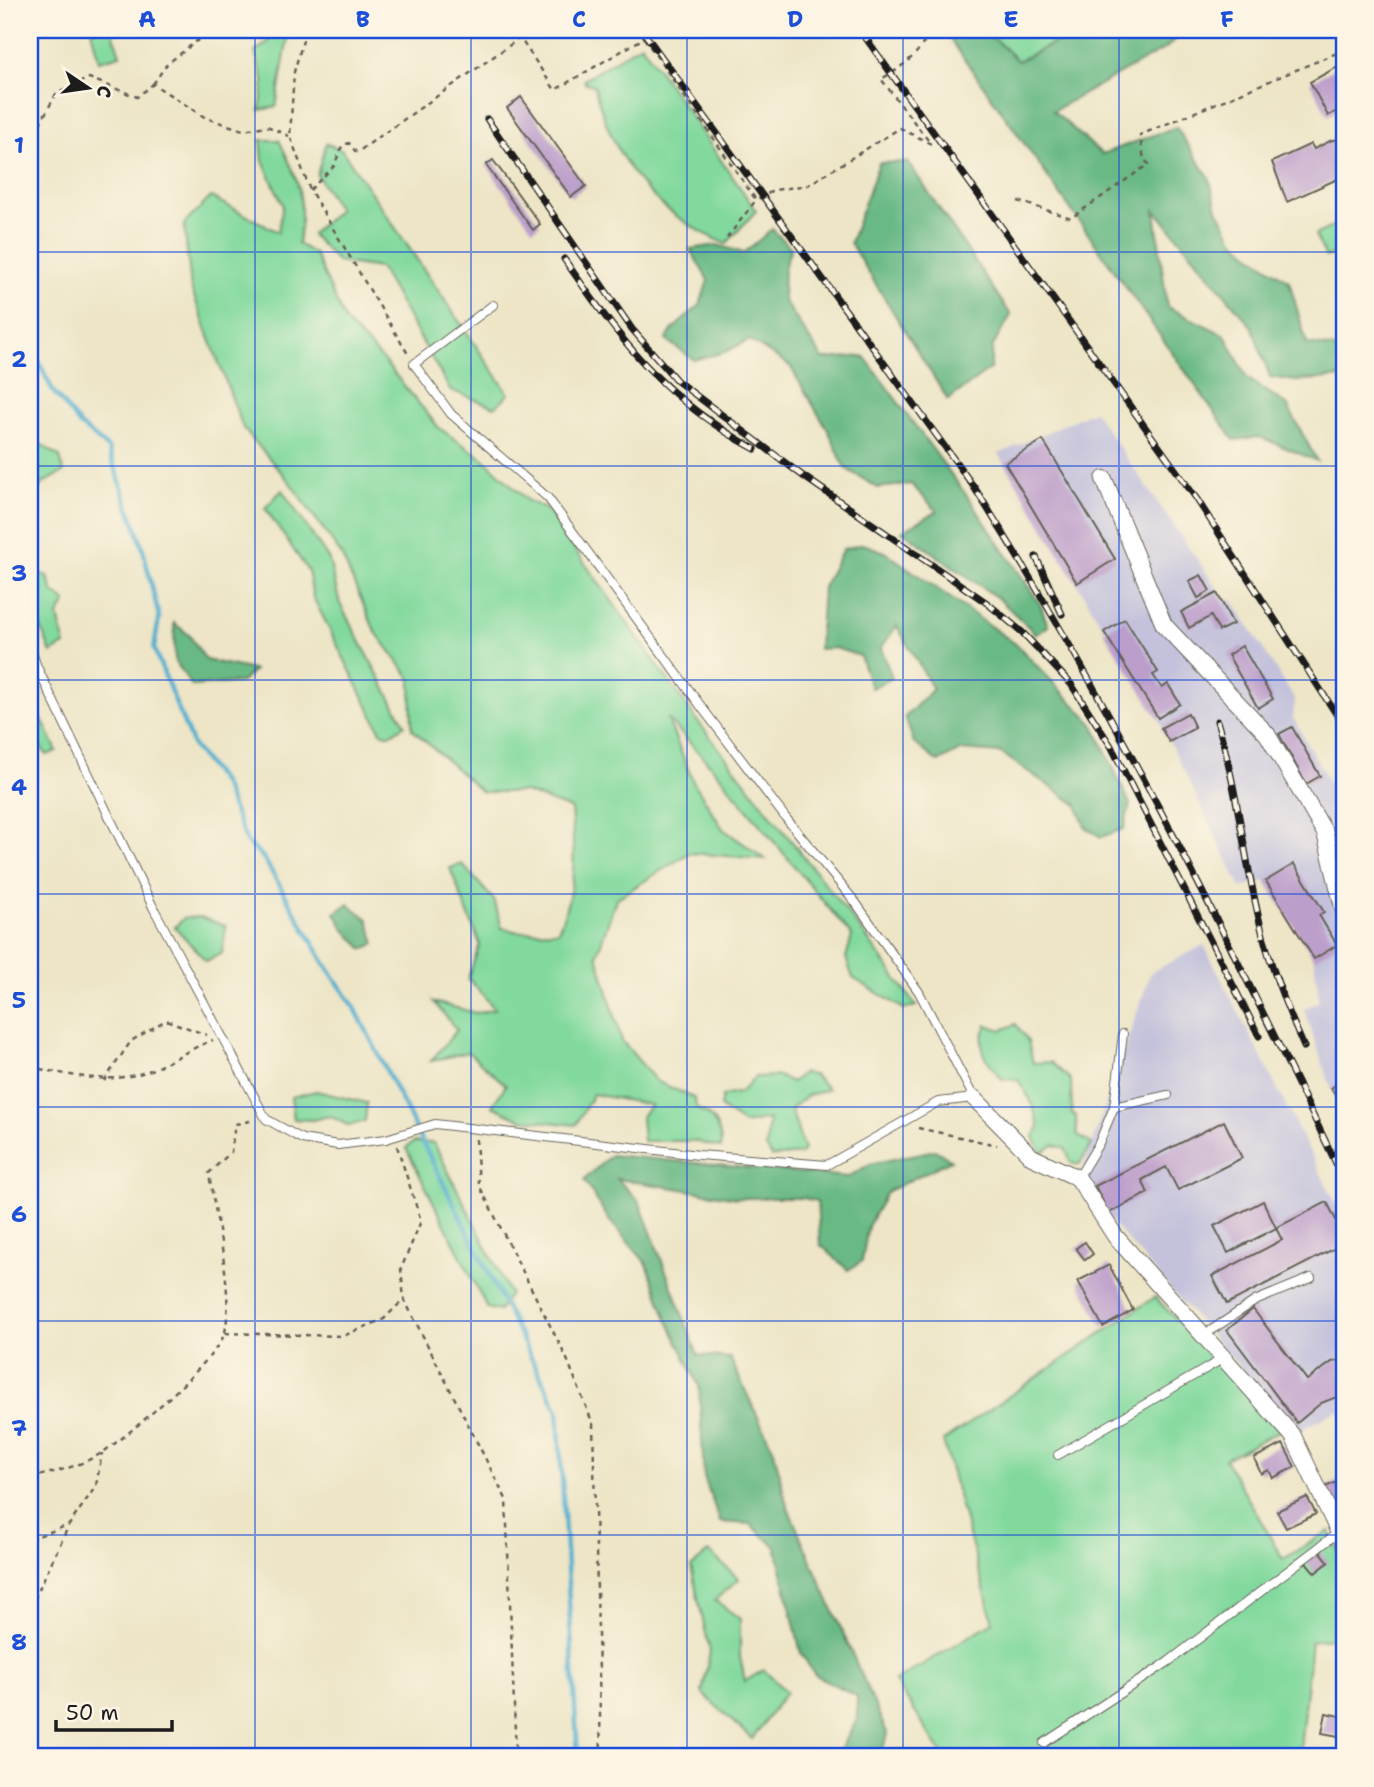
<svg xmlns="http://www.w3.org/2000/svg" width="1374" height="1787" font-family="'Shantell Sans',sans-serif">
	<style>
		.industrial { fill: #c3c1db }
		.green { fill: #82d99e; stroke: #4f7a5d; stroke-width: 2 }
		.forest { fill: #69b985; stroke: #426a50; stroke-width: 2 }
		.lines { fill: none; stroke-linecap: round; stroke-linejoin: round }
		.stream { stroke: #51afcf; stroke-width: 4.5 }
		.building { fill: #bc9eca }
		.service-casing { stroke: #656258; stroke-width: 10 }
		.minor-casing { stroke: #656258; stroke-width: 18 }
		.path { stroke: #656258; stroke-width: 2.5; stroke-dasharray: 5 5; stroke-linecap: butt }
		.service { stroke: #fff; stroke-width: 8 }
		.minor { stroke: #fff; stroke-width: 16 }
		.rail-casing { stroke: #1c1c1c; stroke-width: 7 }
		.rail { stroke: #fcf5e5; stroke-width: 4.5; stroke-dasharray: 13; stroke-linecap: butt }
		.grid { fill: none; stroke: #1d4ed8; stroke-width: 2; stroke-opacity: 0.55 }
		.neatline { fill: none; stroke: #1d4ed8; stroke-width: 2.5 }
		.grid-label { font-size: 23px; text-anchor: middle; font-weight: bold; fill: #1d4ed8 }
	</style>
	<rect width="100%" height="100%" fill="#fcf5e5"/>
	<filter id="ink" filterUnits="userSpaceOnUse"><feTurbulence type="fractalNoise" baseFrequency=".0143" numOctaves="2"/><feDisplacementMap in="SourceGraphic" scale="14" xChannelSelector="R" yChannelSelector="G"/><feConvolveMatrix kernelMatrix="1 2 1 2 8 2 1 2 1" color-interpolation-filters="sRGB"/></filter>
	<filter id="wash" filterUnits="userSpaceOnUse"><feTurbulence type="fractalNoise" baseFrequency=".00686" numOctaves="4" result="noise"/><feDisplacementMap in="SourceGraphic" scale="28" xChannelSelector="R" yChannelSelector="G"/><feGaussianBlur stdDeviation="1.57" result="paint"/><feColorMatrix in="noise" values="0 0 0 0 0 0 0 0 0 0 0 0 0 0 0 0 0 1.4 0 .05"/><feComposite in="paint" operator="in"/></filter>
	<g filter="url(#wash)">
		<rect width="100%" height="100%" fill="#ede5c6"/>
		<!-- industrial -->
		<g class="industrial">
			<path d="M1094,411L1226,601L1232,599L1295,700L1293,718L1336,794L1344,790V1111L1331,1088L1304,1009L1319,1001L1314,959L1266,881L1241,888L1158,718L999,454Z"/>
			<path d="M1204,945L1344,1219V1425L1338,1410L1297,1432L1106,1216L1082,1172L1151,972Z"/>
		</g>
		<!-- green -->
		<g class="green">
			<path d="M91,30H112L120,55L99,61Z"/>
			<path d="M268,30H289L276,107L260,110L264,82L255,52L268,42Z"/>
			<path d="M958,30H1097L1018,68Z"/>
			<path d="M641,44L756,211L726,244C651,211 614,163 594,85L585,83L584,80Z"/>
			<path d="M261,140H279C299,182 306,197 298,244L315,254L345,321L383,360L439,428L484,459L528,501L546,509L696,719L865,935L916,1006L904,1009L853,978L846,958L852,936L714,769L667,718L693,781L723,829L765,859L689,853L616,899L597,955L622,1041L656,1081L694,1098L697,1109C714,1115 722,1131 721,1148L694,1141H643L641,1117L651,1105L593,1094L576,1125L521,1119L492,1106L506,1085L468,1052L431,1061L457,1030L434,1002L476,1013L495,1009L468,978L480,944L450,868L462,864L494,900L502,928L518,932L558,931C577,885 575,858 571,809L525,792H482L412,729L411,679L375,631L341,554L288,480L243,428L191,288L184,224L211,197L278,232L283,205L263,161Z"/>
			<path d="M326,143L342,150L509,394L495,407L450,390L380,268L338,262L311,234L339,210L317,175Z"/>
			<path d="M1344,221V248L1326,257L1315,235Z"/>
			<path d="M30,426L33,439L60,457L64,472L45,482L30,497Z"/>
			<path d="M282,490L329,560L340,604L405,725L390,735L381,732L313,597L308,571L265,508Z"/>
			<path d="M35,571L48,577L53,592L66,602L58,616L65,645L51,653L30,600L31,572Z"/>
			<path d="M30,694L57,751L47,755L30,733Z"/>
			<path d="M200,917L226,926L222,953L206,961L175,927L184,918Z"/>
			<path d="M1016,1024L1028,1041L1033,1063L1051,1062L1071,1080L1072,1114L1076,1115L1077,1135L1092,1144L1079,1165L1071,1163L1065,1148L1054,1145L1041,1153L1034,1137L1039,1125L1030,1099L1018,1080L1002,1079C987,1061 975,1048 987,1025L1002,1030Z"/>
			<path d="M803,1073L814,1075L828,1089L807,1096L791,1109L804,1150L801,1154L772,1157L766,1147L769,1119L744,1124L720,1107L722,1096L741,1092L755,1077L778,1076L792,1082Z"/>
			<path d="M316,1091L367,1103L365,1121L349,1126L330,1116L312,1120L294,1119L291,1097Z"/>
			<path d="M414,1142L434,1143L510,1294L499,1311L487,1308L406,1148Z"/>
			<path d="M1155,1297L1281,1430L1225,1459L1283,1559L1329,1531L1344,1563V1636L1311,1641L1300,1750L1291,1757H944L895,1681L993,1622L943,1441Z"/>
			<path d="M709,1552L739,1579L715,1600L740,1619V1657L745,1681L764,1670L786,1692L752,1739L702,1693L710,1652L691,1567Z"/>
		</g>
		<!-- forest -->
		<g class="forest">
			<path d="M954,30H985L1018,61L1080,30H1184L1166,48L1053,111L1102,154L1176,127L1209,177L1217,209L1232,237L1252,256L1289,281L1307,344L1344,349V377L1296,381L1270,377L1252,327L1155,210L1167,307L1225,335L1247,378L1287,405L1317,461L1260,437L1234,440L951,40Z"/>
			<path d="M908,162L1011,315L993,346L990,369L948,400L850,243L879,163Z"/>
			<path d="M772,229L791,248L784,268L783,299L823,359L864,356L970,500L1040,604L1048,626L1036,634L999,599L902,531L937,511L911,484L878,488L845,468L829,432L790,366L749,340L725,352L694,360L666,340L673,329L700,305L708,280L690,249L717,245L744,253Z"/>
			<path d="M863,544L885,552L1017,645L1093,724L1130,804L1124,829L1101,837L1085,827L1077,805L1001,753L960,750L938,762L914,743L905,717L933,689L897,626L881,648L892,678L871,688L860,656L835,648L819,649L823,587L843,549Z"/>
			<path d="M174,623L189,635L206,660L254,670L242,682L192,686L175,661Z"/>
			<path d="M348,904L368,919L375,944L363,949L345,930L335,913Z"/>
			<path d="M935,1150L951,1160L890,1190L885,1195L868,1226L862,1261L848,1270L820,1244L817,1201L803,1198H738L617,1179L639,1201L698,1355L730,1358L774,1451L787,1506L888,1735L879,1757L839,1751L857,1720V1696L815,1675L801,1653L776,1547L750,1524L720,1522L704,1477L699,1386L666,1317L647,1264L609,1220L584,1180L611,1155L848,1177L870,1164Z"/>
		</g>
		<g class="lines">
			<!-- stream -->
			<path class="stream" d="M30,344L53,391L80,425L108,448L142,545L159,617L154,649L193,746L223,784L247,843L263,857L327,967L355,1008L558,1411L578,1757"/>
		</g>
		<g id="blocks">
			<!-- building -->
			<g class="building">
				<path d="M1341,65L1344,72V107L1328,116L1310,82Z"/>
				<path d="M521,97L586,186L571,197L507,108Z"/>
				<path d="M1332,140H1344V176L1287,202L1272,162L1311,144L1314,149Z"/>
				<path d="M493,160L540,224L533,230L486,165Z"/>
				<path d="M1043,440L1115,559L1077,583L1005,463Z"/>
				<path d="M1201,575L1210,591L1198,598L1189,581Z"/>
				<path d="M1217,593L1233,624L1219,631L1211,616L1189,628L1181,612Z"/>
				<path d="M1125,619L1158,672L1153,675L1162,688L1168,684L1180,704L1158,718L1104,632Z"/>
				<path d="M1242,646L1273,699L1258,708L1228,655Z"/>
				<path d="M1188,713L1195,728L1169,742L1161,728Z"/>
				<path d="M1292,727L1320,776L1306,784L1279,734Z"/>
				<path d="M1344,826V851L1333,832Z"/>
				<path d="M1294,864L1324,912L1319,915L1337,945L1314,959L1266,881Z"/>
				<path d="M1344,1080V1111L1331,1088Z"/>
				<path d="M1224,1121L1242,1158L1178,1190L1166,1167L1142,1180L1148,1193L1109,1213L1095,1186Z"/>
				<path d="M1263,1201L1276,1228L1327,1202L1344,1236V1261L1337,1247L1227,1304L1212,1276L1282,1240L1276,1228L1228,1253L1214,1226Z"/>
				<path d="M1085,1242L1093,1254L1085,1260L1076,1248Z"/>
				<path d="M1109,1265L1133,1310L1103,1327L1078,1281Z"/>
				<path d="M1253,1309L1307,1380L1332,1362L1344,1359V1394L1321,1403L1297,1423L1227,1330Z"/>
				<path d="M1283,1444L1295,1467L1273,1478L1269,1470L1261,1474L1254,1458Z"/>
				<path d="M1344,1479V1506L1335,1510L1325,1487Z"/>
				<path d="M1307,1497L1316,1514L1286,1528L1277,1511Z"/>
				<path d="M1319,1550L1329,1562L1315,1573L1305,1561Z"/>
				<path d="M1339,1658H1344V1687H1342Z"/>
				<path d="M1326,1713L1344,1717V1737L1322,1733Z"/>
			</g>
		</g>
	</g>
	<g filter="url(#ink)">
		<use href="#blocks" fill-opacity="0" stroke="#656258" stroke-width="2"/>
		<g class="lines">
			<defs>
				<g id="service">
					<path d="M30,646L37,667L153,907L266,1119L302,1139L338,1145L386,1139L435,1124L699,1155L827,1165L938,1102L974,1098L919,992L856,903L785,817L703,709L548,498L451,414L414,364L493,305"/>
					<path d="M1114,1107L1123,1034"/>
					<path d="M1078,1178L1099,1143L1114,1107L1168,1095"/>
					<path d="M1204,1335L1255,1301L1311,1278"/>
					<path d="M1058,1455L1224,1358"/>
					<path d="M1044,1743L1168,1662L1339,1532"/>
				</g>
				<g id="minor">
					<path d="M1104,479L1164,625L1267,734L1325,833L1344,911"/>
					<path d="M974,1098L1032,1157L1078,1178L1115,1236L1293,1436L1344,1543"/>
				</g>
			</defs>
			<!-- service casing -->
			<use href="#service" class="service-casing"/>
			<!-- minor casing -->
			<use href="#minor" class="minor-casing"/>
			<!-- path -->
			<g class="path">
				<path d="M306,30L294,72L290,136L310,190L408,354"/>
				<path d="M153,84L167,64L211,30"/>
				<path d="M30,142L56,94L89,78L137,97L153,84L206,118L243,130L267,126L289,136"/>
				<path d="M30,154V176"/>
				<path d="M310,190L334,166L342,146L349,143L356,152L359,151L520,38L555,90L644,38L756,200L775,190L808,185L900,128L931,144L881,79C902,68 922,52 930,30"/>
				<path d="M1018,201L1071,218L1149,164L1144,160L1140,135L1344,50"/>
				<path d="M727,238L756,200"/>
				<path d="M30,1067C73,1075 110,1087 153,1069C174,1060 191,1048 213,1040"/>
				<path d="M104,1081L131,1041L166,1020L207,1035"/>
				<path d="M918,1128L997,1145"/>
				<path d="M476,1139L479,1185L567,1359L593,1424L601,1757"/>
				<path d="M397,1146L421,1221L401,1269L404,1299L506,1499L516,1757"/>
				<path d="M225,1333L343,1336L384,1319L404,1299"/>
				<path d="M30,1478C54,1472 78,1467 100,1454C126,1438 218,1359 225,1332C234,1292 215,1214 209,1173L231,1152L235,1124L255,1120"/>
				<path d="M30,1539L69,1525"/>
				<path d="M30,1608L69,1525L96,1486L102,1453"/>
			</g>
			<!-- service -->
			<use href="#service" class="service"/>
			<!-- minor -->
			<use href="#minor" class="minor"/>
			<defs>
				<g id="rail">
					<path d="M642,30L974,487C1115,708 1231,944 1344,1180"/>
					<path d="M860,30L1196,498L1344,726"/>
					<path d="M487,119L632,329L677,381L803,476L987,603L1022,632L1071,684L1111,746L1259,1036"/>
					<path d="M564,259C623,343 663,399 755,449"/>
					<path d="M1036,557L1062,614"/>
					<path d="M1217,721C1238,789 1244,861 1262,931C1272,971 1287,1009 1304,1047"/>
				</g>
			</defs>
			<!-- rail casing -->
			<use href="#rail" class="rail-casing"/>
			<!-- rail -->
			<use href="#rail" class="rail"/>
		</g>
	</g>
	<!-- grid -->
	<path class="grid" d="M255,30V1757M471,30V1757M687,30V1757M903,30V1757M1119,30V1757M30,252H1344M30,466H1344M30,680H1344M30,894H1344M30,1107H1344M30,1321H1344M30,1535H1344"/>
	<!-- margin -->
	<rect width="1374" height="1787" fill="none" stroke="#fcf5e5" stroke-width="77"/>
	<!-- north arrow -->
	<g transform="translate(88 88) rotate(103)" stroke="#fcf5e5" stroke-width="5" paint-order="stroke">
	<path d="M0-5L12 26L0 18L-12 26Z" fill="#1c1c1c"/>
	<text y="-10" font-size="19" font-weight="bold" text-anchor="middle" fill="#1c1c1c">С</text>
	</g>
	<!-- scale -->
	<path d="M56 1720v10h116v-10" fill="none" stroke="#1c1c1c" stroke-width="3.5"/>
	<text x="66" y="1720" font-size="21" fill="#1c1c1c" stroke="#fcf5e5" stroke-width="5" paint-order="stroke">50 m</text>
	<rect x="38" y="38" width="1298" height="1710" class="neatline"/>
	<g class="grid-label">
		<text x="147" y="27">A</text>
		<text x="363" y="27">B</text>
		<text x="579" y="27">C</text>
		<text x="795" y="27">D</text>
		<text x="1011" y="27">E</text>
		<text x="1227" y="27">F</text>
		<text x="19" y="153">1</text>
		<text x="19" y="367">2</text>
		<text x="19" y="581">3</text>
		<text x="19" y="795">4</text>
		<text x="19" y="1008">5</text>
		<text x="19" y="1222">6</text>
		<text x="19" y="1436">7</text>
		<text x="19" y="1650">8</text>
	</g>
</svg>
